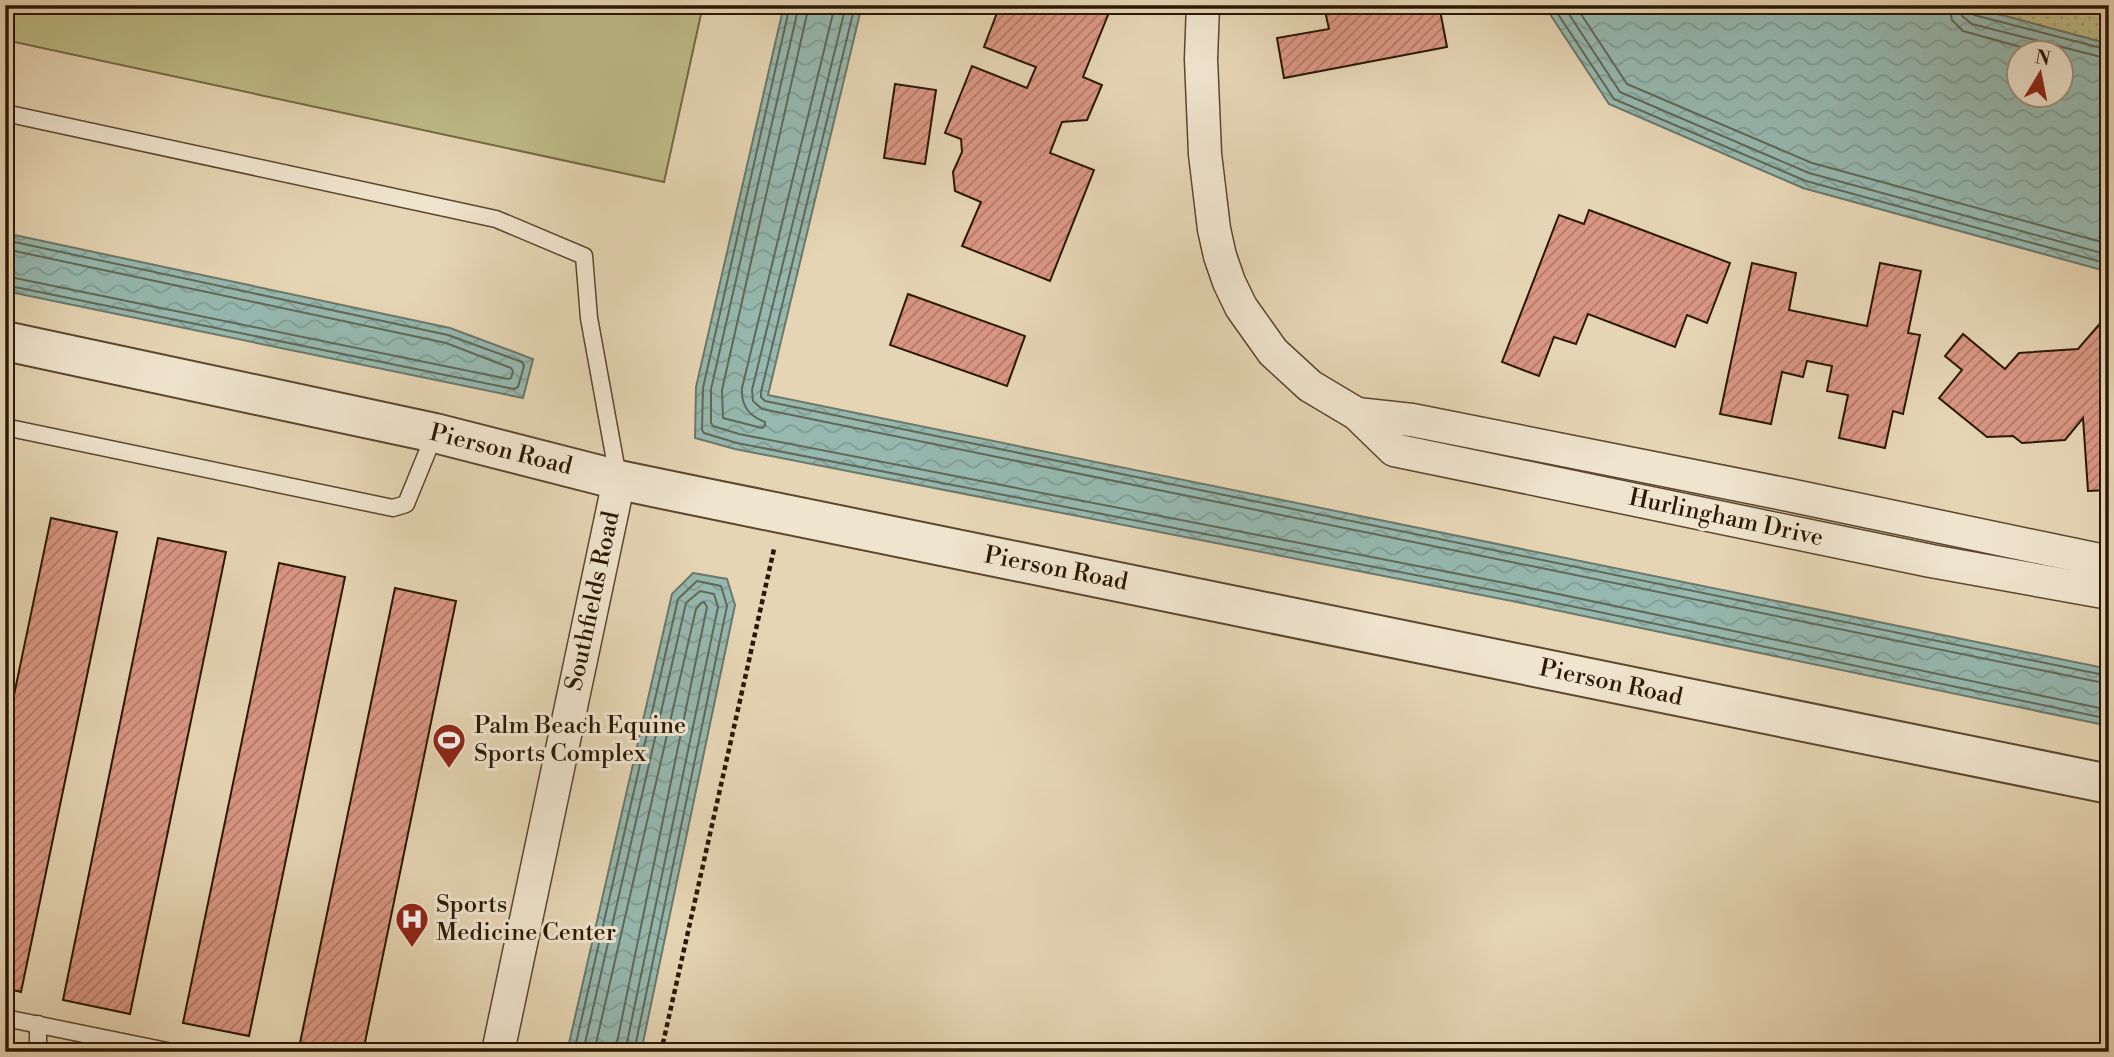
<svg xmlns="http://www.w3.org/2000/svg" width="2114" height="1057" font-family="'Libre Bodoni',serif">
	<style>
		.park { fill: url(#park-dots); stroke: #746a44; stroke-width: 2 }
		.garden { fill: #bdbb87; stroke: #746a44; stroke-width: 2 }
		.water { fill: url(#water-waves); stroke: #6b786a; stroke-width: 2; fill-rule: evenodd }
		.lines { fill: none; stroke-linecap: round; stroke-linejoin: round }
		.shore { stroke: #606858; stroke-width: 2 }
		.building { fill: url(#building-hatch); stroke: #2b1802; stroke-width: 2 }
		.service-casing { stroke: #5a472e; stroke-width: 19 }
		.minor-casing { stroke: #5a472e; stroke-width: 35 }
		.tertiary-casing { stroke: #5a472e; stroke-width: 42 }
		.path { stroke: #2b1802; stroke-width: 4.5; stroke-dasharray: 5 3.5; stroke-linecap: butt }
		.service { stroke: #efe4ce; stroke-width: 16 }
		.minor { stroke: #efe4ce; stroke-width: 32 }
		.tertiary { stroke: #efe4ce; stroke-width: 38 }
		.labels { text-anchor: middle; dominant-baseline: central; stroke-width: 6; stroke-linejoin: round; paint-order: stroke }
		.street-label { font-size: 24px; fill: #2b1802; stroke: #efe4ce }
		.poi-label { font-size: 24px; fill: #2b1802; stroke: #efe4ce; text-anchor: start }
	</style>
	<defs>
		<pattern id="park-dots" width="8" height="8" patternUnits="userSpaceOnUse" patternTransform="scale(1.75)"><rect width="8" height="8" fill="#bdbb87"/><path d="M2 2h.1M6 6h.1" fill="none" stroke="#a3a073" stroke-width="1.8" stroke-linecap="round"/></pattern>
		<pattern id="water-waves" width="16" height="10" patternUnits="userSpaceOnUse" patternTransform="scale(1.75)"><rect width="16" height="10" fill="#96b8af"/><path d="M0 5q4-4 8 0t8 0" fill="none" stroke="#819d95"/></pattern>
		<pattern id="building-hatch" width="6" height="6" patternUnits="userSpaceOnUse" patternTransform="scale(1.75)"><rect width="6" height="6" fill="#da9683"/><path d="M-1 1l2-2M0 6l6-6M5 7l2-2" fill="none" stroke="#b17969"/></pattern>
	</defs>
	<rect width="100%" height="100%" fill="#e6d5b4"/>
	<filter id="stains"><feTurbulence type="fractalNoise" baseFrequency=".00286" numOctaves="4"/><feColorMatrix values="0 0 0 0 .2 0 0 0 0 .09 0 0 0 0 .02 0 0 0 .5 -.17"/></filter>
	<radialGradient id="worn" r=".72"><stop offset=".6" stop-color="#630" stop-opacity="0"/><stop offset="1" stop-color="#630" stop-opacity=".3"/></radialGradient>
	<!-- park -->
	<path class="park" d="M1964,5H2109V44Z"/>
	<!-- garden -->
	<path class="garden" d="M5,5H703L664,182L5,40Z"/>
	<!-- water -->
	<g class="water">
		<path d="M784,5H862L768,395L2109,669V726L1512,601L735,449L695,438L696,387Z"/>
		<path d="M1544,5H1964L2109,44V272L1803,188L1609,104ZM2020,52H2062V94H2020Z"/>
		<path d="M5,233L450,328L533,359L523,398L5,291Z"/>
		<path d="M693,573L727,579L735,605L641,1052H567L672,594Z"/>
	</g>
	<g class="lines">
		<!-- shore -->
		<g class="shore">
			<path d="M790,5L703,388L702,430L704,433L737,443L1513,594L2109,719"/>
			<path d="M799,5L711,389V423L713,426L739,434L1515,585L2109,710"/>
			<path d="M809,5L722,390L723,418L762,428L765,426V422C749,416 741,406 742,388L835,5"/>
			<path d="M846,5L752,390L753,401L762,409L2109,684"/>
			<path d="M855,5L761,392V397L765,401L2109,676"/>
			<path d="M1552,5L1614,99L1806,181L2109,264"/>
			<path d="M1563,5L1620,92L1809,173L2109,255"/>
			<path d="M1575,5L1627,84L1812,163L2109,244"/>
			<path d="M1949,5L1952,20L1963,31L2039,52"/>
			<path d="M1959,5L1962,16L1972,24L2109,59"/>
			<path d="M1968,5L1969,12L1974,15L2109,50"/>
			<path d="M5,240L448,335L522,362L524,366L518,387L514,389L5,285"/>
			<path d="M5,249L446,343L511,368L513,371L511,378L508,379L5,276"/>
			<path d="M574,1052L678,599L697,581L721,586L727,606L634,1052"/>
			<path d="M583,1052L686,603L700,591L714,594L718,607L625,1052"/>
			<path d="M594,1052L696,609L701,603L704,602L707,607L615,1052"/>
		</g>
	</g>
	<!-- building -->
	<g class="building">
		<path d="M1000,5H1112L1083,77L1102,85L1087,120L1062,122L1050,153L1094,170L1050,281L962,246L981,202L955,191L953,172L962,152L961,139L945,133L972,66L1027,88L1036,67L984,47Z"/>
		<path d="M1358,5H1439L1447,47L1284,78L1277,38L1329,29L1325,11Z"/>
		<path d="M895,84L936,90L925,164L884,158Z"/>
		<path d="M1589,210L1730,263L1707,323L1687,315L1675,347L1588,314L1576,344L1554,337L1539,376L1502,362L1559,215L1584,224Z"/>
		<path d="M1752,263L1796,273L1789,310L1867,326L1880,263L1921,271L1908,333L1920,335L1903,414L1893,411L1885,448L1839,438L1848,395L1827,391L1832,366L1807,361L1803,377L1782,372L1771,424L1720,414Z"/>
		<path d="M908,294L1025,336L1007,386L890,345Z"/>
		<path d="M2104,319L2109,323V490L2088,491L2083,418L2065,440L2022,443L2013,436L1987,437L1939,398L1962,370L1945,356L1963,334L2005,369L2019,353L2078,349Z"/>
		<path d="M51,518L117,532L21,992L5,988V738Z"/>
		<path d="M158,538L226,552L130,1014L63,1000Z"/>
		<path d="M279,563L345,577L249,1036L183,1023Z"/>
		<path d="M395,588L456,601L363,1052H342L300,1043Z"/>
	</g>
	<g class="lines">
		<defs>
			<g id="service">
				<path d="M5,113L496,219L584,256L589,318L618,477"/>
				<path d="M5,427L393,508L406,504L435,433"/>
				<path d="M5,1018L172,1052"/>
				<path d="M38,1024V1052"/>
			</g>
			<g id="minor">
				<path d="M1203,5L1201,59L1205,154L1214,229L1220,256L1229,282L1241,307L1273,352L1310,386L1357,414L1394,450L1931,561L2109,593"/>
				<path d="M1357,414L1412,420L1789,495L2109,562"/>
				<path d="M498,1052L619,480"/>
			</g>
			<path id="tertiary" d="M5,341L435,433L619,480L711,499L2109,784"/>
		</defs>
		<!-- service casing -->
		<use href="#service" class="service-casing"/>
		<!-- minor casing -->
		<use href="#minor" class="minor-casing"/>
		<!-- tertiary casing -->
		<use href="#tertiary" class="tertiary-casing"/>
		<!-- path -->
		<path class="path" d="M661,1052L774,549"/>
		<!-- service -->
		<use href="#service" class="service"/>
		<!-- minor -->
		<use href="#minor" class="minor"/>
		<!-- tertiary -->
		<use href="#tertiary" class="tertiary"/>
	</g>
	<!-- icons -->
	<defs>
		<symbol id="stadium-pin" viewBox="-11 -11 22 30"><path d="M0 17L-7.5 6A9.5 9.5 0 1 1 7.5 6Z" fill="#8f2418" stroke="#efe4ce"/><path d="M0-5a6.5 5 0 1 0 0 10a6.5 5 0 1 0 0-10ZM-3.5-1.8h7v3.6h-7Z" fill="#fff"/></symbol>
		<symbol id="hospital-pin" viewBox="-11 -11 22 30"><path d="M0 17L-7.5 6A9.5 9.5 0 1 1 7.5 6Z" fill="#8f2418" stroke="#efe4ce"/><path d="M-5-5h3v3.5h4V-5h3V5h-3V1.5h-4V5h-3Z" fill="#fff"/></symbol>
	</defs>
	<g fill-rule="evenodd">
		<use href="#stadium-pin" x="430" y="721" width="38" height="52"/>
		<use href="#hospital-pin" x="393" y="900" width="38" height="52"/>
	</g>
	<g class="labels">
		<!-- street labels -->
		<g class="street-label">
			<text transform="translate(501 450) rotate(14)">Pierson Road</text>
			<text transform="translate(1726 518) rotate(12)">Hurlingham Drive</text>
			<text transform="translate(1056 569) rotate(11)">Pierson Road</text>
			<text transform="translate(593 601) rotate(-78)">Southfields Road</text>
			<text transform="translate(1611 683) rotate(12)">Pierson Road</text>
		</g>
		<!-- poi labels -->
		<g class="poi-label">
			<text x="474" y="726">Palm Beach Equine<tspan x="474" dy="28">Sports Complex</tspan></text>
			<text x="436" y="905">Sports<tspan x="436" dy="28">Medicine Center</tspan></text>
		</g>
	</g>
	<!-- margin -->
	<rect width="2114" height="1057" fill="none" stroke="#e6d5b4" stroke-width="28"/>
	<rect x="7" y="7" width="2100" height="1043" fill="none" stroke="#2b1802" stroke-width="3.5"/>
	<rect x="14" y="14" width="2086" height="1029" fill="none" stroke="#2b1802" stroke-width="2"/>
	<!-- north arrow -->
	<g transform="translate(2040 74) rotate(10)"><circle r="33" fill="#efe4ce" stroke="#a1927c" stroke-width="2"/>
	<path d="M0-5L12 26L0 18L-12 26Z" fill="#8f2418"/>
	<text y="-10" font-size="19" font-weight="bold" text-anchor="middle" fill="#2b1802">N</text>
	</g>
	<rect width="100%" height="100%" filter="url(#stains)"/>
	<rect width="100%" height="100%" fill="url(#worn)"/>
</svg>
